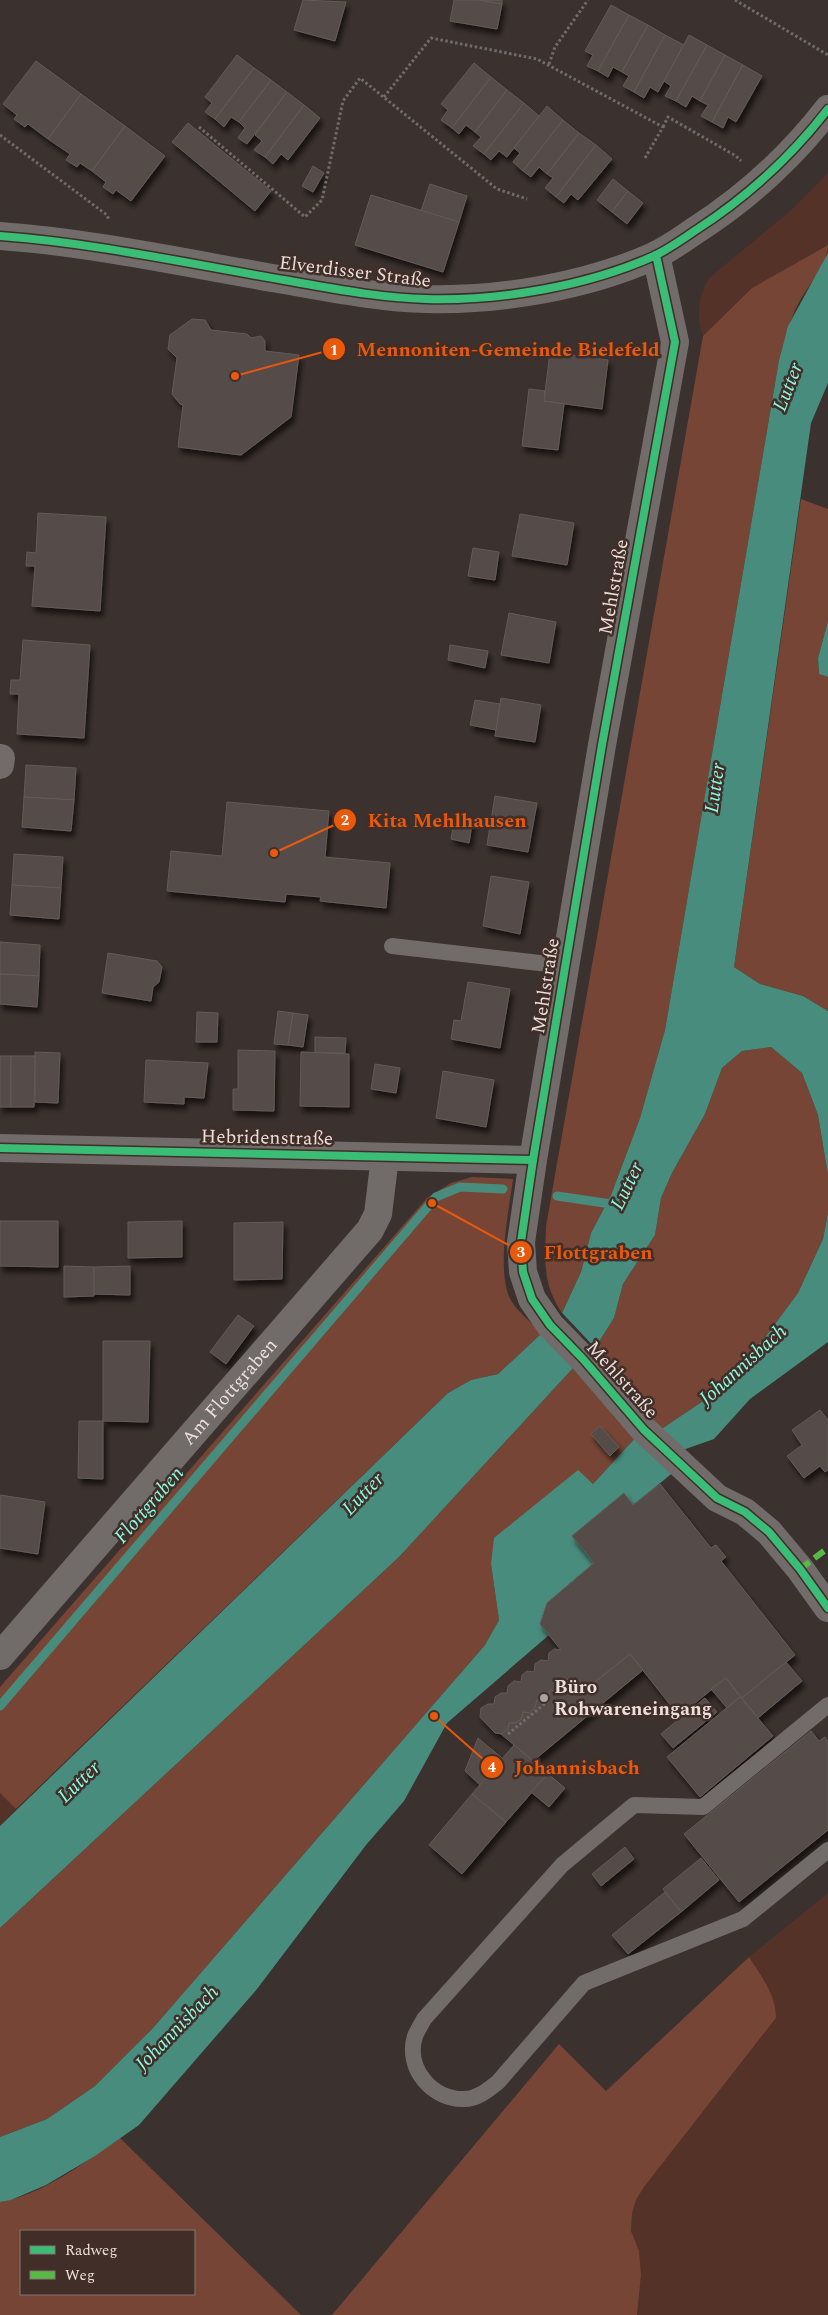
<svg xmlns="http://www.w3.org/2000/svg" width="828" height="2315" font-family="Spectral,serif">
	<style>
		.green { fill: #553227 }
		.forest { fill: #764536; fill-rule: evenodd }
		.water { fill: #488c7d }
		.pier { fill: #3b312e }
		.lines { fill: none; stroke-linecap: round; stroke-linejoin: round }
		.stream { stroke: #488c7d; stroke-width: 9 }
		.building { fill: #544b49; stroke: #645b58; filter: url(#shadow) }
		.path { stroke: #716c6a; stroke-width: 3; stroke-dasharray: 2.5 2.5; stroke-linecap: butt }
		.service { stroke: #716b6a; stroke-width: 16 }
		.minor { stroke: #716b6a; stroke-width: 28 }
		.tertiary { stroke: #716b6a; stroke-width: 28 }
		.quiet { stroke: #58b947; stroke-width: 6; stroke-dasharray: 12 6; stroke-linecap: butt }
		.cycleway-casing { stroke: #412e28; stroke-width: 11 }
		.cycleway { stroke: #3abd76; stroke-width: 8 }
		.poi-dot { fill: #ada29e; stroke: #412e28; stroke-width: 2 }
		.labels { text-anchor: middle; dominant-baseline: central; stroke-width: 5; stroke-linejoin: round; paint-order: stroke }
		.street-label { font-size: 19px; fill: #ebdfdb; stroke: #412e28 }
		.poi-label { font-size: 19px; font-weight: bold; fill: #ebdfdb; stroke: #412e28; text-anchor: start }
		.water-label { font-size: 20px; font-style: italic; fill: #8bfce4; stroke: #412e28 }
		.leader { fill: none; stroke: #e8590c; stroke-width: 2 }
		.callout-dot { fill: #e8590c; stroke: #412e28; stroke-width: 2 }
		.mark-label { font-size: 15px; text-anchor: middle; font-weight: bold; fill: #fff }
		.callout-label { font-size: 20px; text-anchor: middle; font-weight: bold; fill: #e8590c; stroke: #412e28; stroke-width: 5; stroke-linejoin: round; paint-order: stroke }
	</style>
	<defs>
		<filter id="shadow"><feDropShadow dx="3" dy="5.5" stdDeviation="2.5" flood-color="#0009"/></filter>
	</defs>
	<rect width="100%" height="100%" fill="#3b312e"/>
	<!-- green -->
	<g class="green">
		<path d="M828,173V245L752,288L703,336C695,317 699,295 709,278L789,212Z"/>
		<path d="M0,1793L16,1809L0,1826Z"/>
		<path d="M828,1893V2315H637L641,2275L631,2231L632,2214L636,2200L644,2187L776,2018L769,1989L749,1957Z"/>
	</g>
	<!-- forest -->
	<g class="forest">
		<path d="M828,245C828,266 807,286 798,304C789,323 784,340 779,360L665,1030L640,1118L611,1195L591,1233L581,1272L562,1313C542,1283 545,1261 546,1226L703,336L752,288Z"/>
		<path d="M801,499L828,509V621L818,658L819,674L828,677V1011L803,996L760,984L734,967Z"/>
		<path d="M771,1047L802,1073L818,1115L828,1175V1213L823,1239L798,1293L766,1336L715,1393L657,1432L649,1424L636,1397L595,1348L614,1318L623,1284L655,1235L661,1198L672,1173L705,1114L722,1068L742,1051Z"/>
		<path d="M472,1177L513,1179C509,1210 495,1275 512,1302C519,1313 532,1323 542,1333L498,1374L471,1380L448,1393L16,1809L0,1793V1687L427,1198L451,1183Z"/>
		<path d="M574,1367L638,1435L593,1484L578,1471L491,1564L499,1620L485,1645L153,2028L95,2086L47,2119L0,2137V1928L399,1557Z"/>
		<path d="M749,1957C761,1976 776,1994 776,2018L644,2187L636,2200L632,2214L631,2231L639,2251L641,2275L637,2315H332L559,2044L606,2091Z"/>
		<path d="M120,2138L301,2315H0V2202C40,2196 87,2161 120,2138ZM21,2231H194V2294H21Z"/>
	</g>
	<!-- water -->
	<g class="water">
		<path d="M828,253V383L811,423L734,967L760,984L803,996L828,1011V1175L818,1115L802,1073L771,1047L742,1051L722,1068L705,1114L672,1173L661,1198L655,1235L623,1284L614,1318L595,1348L562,1313L581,1272L591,1233L611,1195L640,1118L665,1030L779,360L788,326Z"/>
		<path d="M828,621V677L819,674L818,658Z"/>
		<path d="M828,1213V1342L750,1399L714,1439L677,1452L657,1432L715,1393L766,1336L798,1293L823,1239Z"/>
		<path d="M542,1333L574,1367L399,1557L0,1928V1826L448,1393L471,1380L498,1374Z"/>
		<path d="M638,1435L675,1471L633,1505L623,1494L572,1536L594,1563L547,1603L540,1624L549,1635L447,1723L404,1801L366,1845L257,1989L139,2125L95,2156L46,2185L11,2200L0,2202V2137L47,2119L95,2086L153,2028L485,1645L499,1620L491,1564L494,1538L578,1470L593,1484Z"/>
	</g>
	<!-- pier -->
	<path class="pier" d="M562,1313L595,1348L593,1350L560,1315Z"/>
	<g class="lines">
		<!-- stream -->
		<g class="stream">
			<path d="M557,1196L618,1205"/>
			<path d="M0,1706L436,1197L460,1187L503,1189"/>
		</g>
	</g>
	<!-- building -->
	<g class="building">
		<path d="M303,0L346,2L335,41L294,30Z"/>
		<path d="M454,0H479L502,4L497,29L450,21Z"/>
		<path d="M479,0H502V4Z"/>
		<path d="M611,5L629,15L598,71L587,66L593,55L585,51Z"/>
		<path d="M629,15L648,25L622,72L613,67L608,77L598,71Z"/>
		<path d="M648,25L665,35L634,92L623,86L629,76L622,72Z"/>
		<path d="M665,35L684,45L658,92L650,87L644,98L634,92Z"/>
		<path d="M689,35L707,45L676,101L665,96L671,86L664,81Z"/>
		<path d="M707,45L725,55L700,101L692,96L686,107L676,101Z"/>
		<path d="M237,55L254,68L215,119L205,112L212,103L205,97Z"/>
		<path d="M725,55L743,65L712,122L701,116L708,105L700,101Z"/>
		<path d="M36,61L81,94L48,139L28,124L25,127L14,119L17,115L3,104Z"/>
		<path d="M474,63L491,77L452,128L441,120L448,110L441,104Z"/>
		<path d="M743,65L762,76L736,122L728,117L723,128L712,122Z"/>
		<path d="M254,68L271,80L239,122L231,117L224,127L215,119Z"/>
		<path d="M491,77L507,90L475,132L466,125L459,134L452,128Z"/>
		<path d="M271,80L287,92L247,144L238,138L245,128L239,122Z"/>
		<path d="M507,90L524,103L484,154L473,146L481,137L475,132Z"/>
		<path d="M287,92L304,105L265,157L254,150L262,141L255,135Z"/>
		<path d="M81,94L125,126L92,171L80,163L77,167L66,160L70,154L48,139Z"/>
		<path d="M524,103L539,116L507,157L499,151L491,160L484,154Z"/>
		<path d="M304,105L320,118L288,160L281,154L273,164L265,157Z"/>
		<path d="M547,106L563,120L523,171L513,162L520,153L514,148Z"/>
		<path d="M563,120L579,133L547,174L539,167L531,177L523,171Z"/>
		<path d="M188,123L271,191L255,211L172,142Z"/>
		<path d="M125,126L165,156L131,201L116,190L113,194L103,187L106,182L92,171Z"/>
		<path d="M579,133L596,145L556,197L545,188L553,178L547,174Z"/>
		<path d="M596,145L612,159L578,200L571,194L564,203L556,197Z"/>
		<path d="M313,166L324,173L313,192L302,186Z"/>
		<path d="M613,179L628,191L612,212L597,200Z"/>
		<path d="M430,184L467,196L459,222L421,211Z"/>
		<path d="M628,191L643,203L627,224L612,212Z"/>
		<path d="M371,195L459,222L443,272L355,245Z"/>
		<path d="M192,319L205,320L211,330L247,334L251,338L261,336L265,341V351L299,355L291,417L241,455L178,447L183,405L180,404L172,394L177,358L168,349L170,335Z"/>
		<path d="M550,352L608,360L602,409L544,401Z"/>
		<path d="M529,389L545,391L544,401L564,404L558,450L522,446Z"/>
		<path d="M38,513L106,517L100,611L32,606L35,566H26L27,552L36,553Z"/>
		<path d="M520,514L574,523L567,565L512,556Z"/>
		<path d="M473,548L499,552L495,580L468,576Z"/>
		<path d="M509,613L556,622L549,663L501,655Z"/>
		<path d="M23,640L90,645L84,738L17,734L19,694H10L11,680H20Z"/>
		<path d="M450,645L488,651L485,668L448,660Z"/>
		<path d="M501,698L541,705L535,742L495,736Z"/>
		<path d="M475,700L500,704L496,730L470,725Z"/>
		<path d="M26,765L76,768L74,800L24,797Z"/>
		<path d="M495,796L537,803L528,852L487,845Z"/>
		<path d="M24,797L74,800L71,831L22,827Z"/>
		<path d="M227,802L329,811L325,857L390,863L386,908L320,901L321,897L286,894L285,902L167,891L171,851L222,856Z"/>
		<path d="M455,815L473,818L469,843L451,839Z"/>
		<path d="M14,854L63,857L61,888L12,885Z"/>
		<path d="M491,876L529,882L520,934L483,926Z"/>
		<path d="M12,885L61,888L59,919L10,915Z"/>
		<path d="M0,942L40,945L39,976L0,974Z"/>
		<path d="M108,953L157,961L162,967L159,982L153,987L151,1001L102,993Z"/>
		<path d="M0,974L39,976L37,1007L0,1004Z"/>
		<path d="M468,982L510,989L500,1048L451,1039L454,1020L461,1021Z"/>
		<path d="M278,1011L293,1013L288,1045L274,1044Z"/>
		<path d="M197,1012L218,1013L217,1042H196Z"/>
		<path d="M293,1013L308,1015L303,1047L288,1045Z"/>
		<path d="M315,1037L346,1038L345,1053H315Z"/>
		<path d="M238,1050L275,1051L274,1111L233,1110V1089H238Z"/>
		<path d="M35,1052L60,1053L58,1103L35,1102Z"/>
		<path d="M301,1052L349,1054V1107L300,1106Z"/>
		<rect x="0" y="1056" width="11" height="51"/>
		<path d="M11,1056H35L34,1107H11Z"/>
		<path d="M146,1060L208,1063L204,1098L184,1097V1104L144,1102Z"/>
		<path d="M375,1064L400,1068L396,1093L371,1089Z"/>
		<path d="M443,1071L494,1080L486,1127L436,1118Z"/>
		<path d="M0,1221H58V1267L0,1266Z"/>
		<path d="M182,1221V1257L128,1258V1222Z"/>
		<path d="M283,1222L282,1279L234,1280V1223Z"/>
		<path d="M64,1266L94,1267V1296L64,1297Z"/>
		<path d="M130,1266V1295L94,1294V1267Z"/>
		<path d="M238,1315L254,1326L226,1364L210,1352Z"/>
		<path d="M103,1341H150L148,1422L103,1421Z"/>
		<path d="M820,1410L828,1420V1470L825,1472L820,1466L804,1478L787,1456L802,1445L792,1430Z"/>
		<path d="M79,1421H103V1479L78,1478Z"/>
		<path d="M600,1426L619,1447L610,1456L591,1434Z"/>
		<path d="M660,1484L711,1548L716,1545L726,1557L721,1561L795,1655L742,1698L726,1678L679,1716L630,1654L585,1690L583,1687L578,1690L570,1680L563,1679L562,1686L556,1691L550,1690L549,1697L543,1702L537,1700L535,1708L529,1713L523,1712L522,1718L516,1723H509L508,1729L503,1734L495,1733L480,1717L481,1708L488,1704H494L495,1697L501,1693H507L508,1686L514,1681L521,1682L522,1675L527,1671L534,1672L535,1664L541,1660L548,1661L549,1653L554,1649L561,1650L540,1624L547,1603L594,1563L572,1536L624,1493L633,1505Z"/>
		<path d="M0,1495L45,1502L38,1554L0,1548Z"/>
		<path d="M630,1654L643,1670L533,1761L501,1734L508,1729L509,1723H516L522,1718L523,1712L529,1713L535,1708L537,1700L543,1702L549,1697L550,1690L556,1691L562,1686L563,1679L570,1680L578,1690L583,1687L585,1690Z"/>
		<path d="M786,1662L802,1681L758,1718L742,1698Z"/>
		<path d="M726,1678L740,1697L727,1708L711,1689Z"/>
		<path d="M740,1697L773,1736L700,1797L667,1757Z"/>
		<path d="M705,1698L717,1712L673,1748L661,1734Z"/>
		<path d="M811,1731L819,1741L825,1737L828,1742V1830L739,1902L684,1834Z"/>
		<path d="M478,1738L502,1758L480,1785L465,1771Z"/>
		<path d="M514,1745L548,1774L506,1822L472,1794Z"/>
		<path d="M548,1774L565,1788L549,1807L531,1792Z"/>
		<path d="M472,1794L506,1822L462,1874L429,1845Z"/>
		<path d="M625,1847L634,1859L601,1886L592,1874Z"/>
		<path d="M701,1858L719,1880L681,1912L663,1889Z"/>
		<path d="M665,1892L681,1912L628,1954L612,1935Z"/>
	</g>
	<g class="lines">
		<!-- path -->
		<g class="path">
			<path d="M735,0L828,55"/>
			<path d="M549,64L555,47L588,0"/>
			<path d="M384,97L431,38L537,59L663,127L645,158"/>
			<path d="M199,127L305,217L322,200L343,101L360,78L497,189L527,199"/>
			<path d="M663,127L668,117L736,156L741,161"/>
			<path d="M0,135L107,215L109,220"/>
			<path d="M508,1734L547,1702L546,1699"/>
		</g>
		<!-- service -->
		<g class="service">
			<path d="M392,946L566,966"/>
			<path d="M828,1705L703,1807L634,1805L562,1865L424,2019C421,2025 417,2031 415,2036C405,2068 432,2100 464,2099C477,2099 488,2090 498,2082L584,1983L743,1919L828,1850"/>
		</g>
		<!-- minor -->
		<g class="minor">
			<path d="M656,255L675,342L602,745L533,1160L521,1242L523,1272L532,1299L550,1325L583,1359L644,1430L717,1498L745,1512L769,1532L800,1569L828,1608"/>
			<path d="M0,765L1,758"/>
			<path d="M0,1148L533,1160"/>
			<path id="s1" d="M0,1656L370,1230L378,1214L385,1157"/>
		</g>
		<!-- tertiary -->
		<path class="tertiary" d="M0,236C96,243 190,264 284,280C331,288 379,298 426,299C501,301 587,286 654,256C669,249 683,239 696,230C747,197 791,157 828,109"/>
		<!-- quiet -->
		<path class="quiet" d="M800,1569L828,1548"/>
		<defs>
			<g id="cycleway">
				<path d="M0,236C96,243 190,264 284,280C331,288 379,298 426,299C501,301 587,286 654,256C669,249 683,239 696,230C747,197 791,157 828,109"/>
				<path d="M656,255L675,342L602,745L533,1160L521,1242L523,1272L532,1299L550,1325L583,1359L644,1430L717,1498L745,1512L769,1532L800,1569L828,1608"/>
				<path d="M0,1148L533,1160"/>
			</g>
		</defs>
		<!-- cycleway casing -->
		<use href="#cycleway" class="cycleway-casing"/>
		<!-- cycleway -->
		<use href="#cycleway" class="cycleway"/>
	</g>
	<!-- markers -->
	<circle class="poi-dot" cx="544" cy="1698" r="5"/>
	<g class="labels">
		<!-- street labels -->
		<g class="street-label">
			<text transform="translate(355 272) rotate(7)">Elverdisser Straße</text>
			<text transform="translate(614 587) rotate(-80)">Mehlstraße</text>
			<text transform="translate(546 986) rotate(-81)">Mehlstraße</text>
			<text transform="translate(267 1138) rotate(1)">Hebridenstraße</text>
			<text transform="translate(622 1380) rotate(48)">Mehlstraße</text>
			<text stroke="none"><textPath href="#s1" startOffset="350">Am Flottgraben</textPath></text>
		</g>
		<!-- poi labels -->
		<g class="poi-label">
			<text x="554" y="1687">Büro<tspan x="554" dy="22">Rohwareneingang</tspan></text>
		</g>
		<!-- water labels -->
		<g class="water-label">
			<text transform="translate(788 387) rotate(-69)">Lutter</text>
			<text transform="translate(715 788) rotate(-82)">Lutter</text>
			<text transform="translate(627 1186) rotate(-64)">Lutter</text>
			<text transform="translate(743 1365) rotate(-42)">Johannisbach</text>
			<text transform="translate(363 1494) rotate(-46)">Lutter</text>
			<text transform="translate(149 1505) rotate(-49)">Flottgraben</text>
			<text transform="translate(79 1782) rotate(-44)">Lutter</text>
			<text transform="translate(177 2028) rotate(-46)">Johannisbach</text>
		</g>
	</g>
	<!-- callouts -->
	<path class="leader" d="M235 376L334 349M274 853L345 820M432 1203L521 1252M434 1716L492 1767"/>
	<g class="callout-dot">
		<circle cx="235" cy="376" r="5"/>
		<circle cx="274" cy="853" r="5"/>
		<circle cx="432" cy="1203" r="5"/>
		<circle cx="434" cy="1716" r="5"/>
		<circle cx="334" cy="349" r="12"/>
		<circle cx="345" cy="820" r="12"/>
		<circle cx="521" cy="1252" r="12"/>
		<circle cx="492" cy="1767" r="12"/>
	</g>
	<g class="mark-label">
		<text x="334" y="355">1</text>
		<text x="345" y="825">2</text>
		<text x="521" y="1257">3</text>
		<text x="492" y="1772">4</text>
	</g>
	<g class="callout-label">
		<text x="508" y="356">Mennoniten-Gemeinde Bielefeld</text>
		<text x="447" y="827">Kita Mehlhausen</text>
		<text x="598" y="1259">Flottgraben</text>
		<text x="577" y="1774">Johannisbach</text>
	</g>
	<!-- legend -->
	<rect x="20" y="2230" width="175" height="65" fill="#412e28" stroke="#857570"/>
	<rect x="30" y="2246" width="25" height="8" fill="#3abd76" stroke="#857570"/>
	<text x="65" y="2255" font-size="15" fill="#ebdfdb">Radweg</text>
	<rect x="30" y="2271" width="25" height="8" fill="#58b947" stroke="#857570"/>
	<text x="65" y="2280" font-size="15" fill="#ebdfdb">Weg</text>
</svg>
